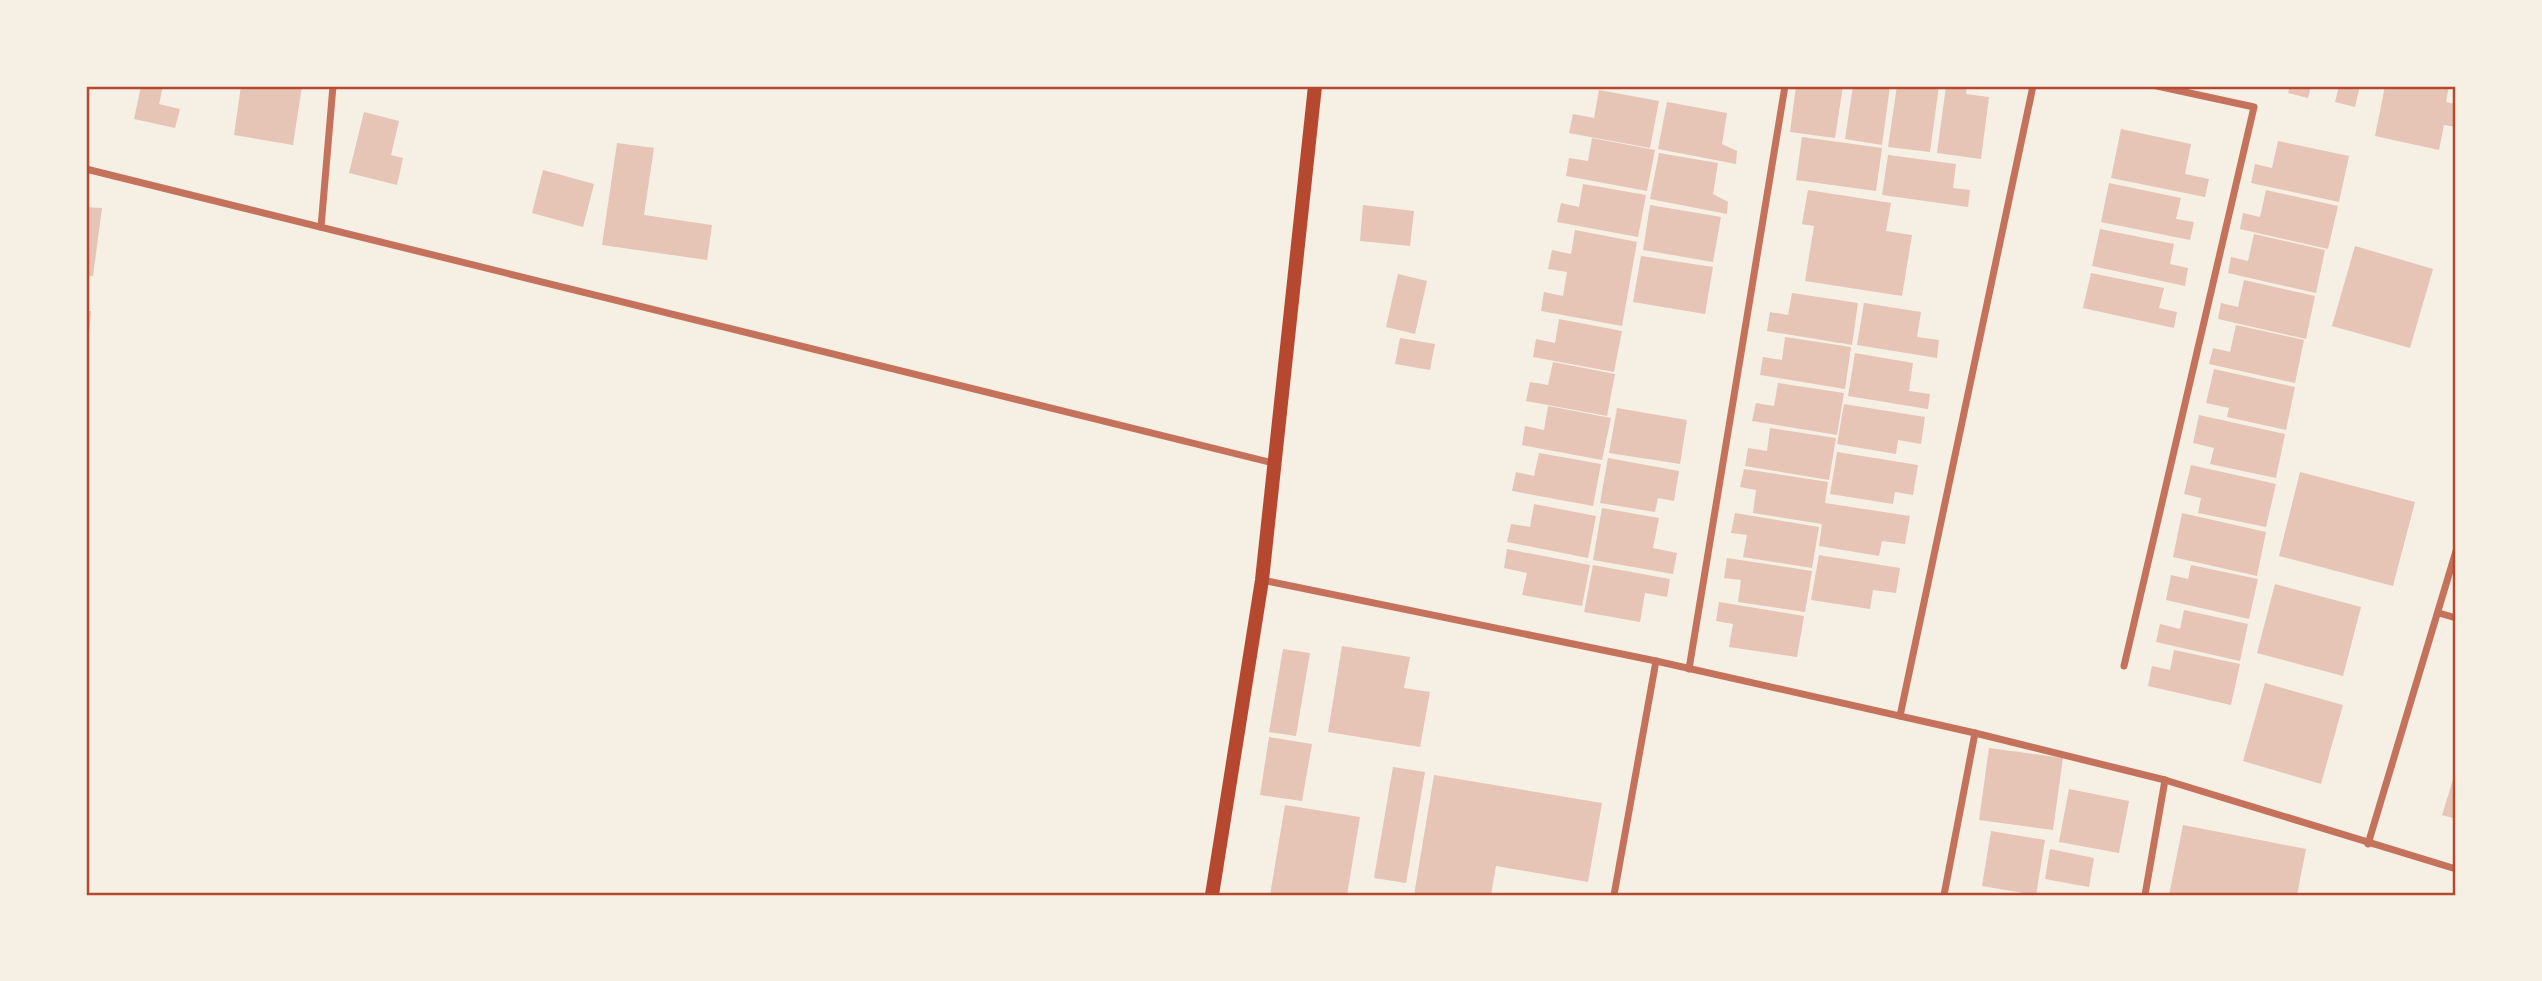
<svg xmlns="http://www.w3.org/2000/svg" width="2542" height="981" font-family="'Work Sans',sans-serif">
	<style>
		.building { fill: #e6c5b7 }
		.lines { fill: none; stroke-linecap: round; stroke-linejoin: round }
		.minor { stroke: #c5725c; stroke-width: 7 }
		.secondary { stroke: #b5482f; stroke-width: 14 }
		.neatline { fill: none; stroke: #b5482f; stroke-width: 2.5 }
	</style>
	<rect width="100%" height="100%" fill="#f6efe4"/>
	<!-- building -->
	<g class="building">
		<path d="M141,86H163L159,104L180,109L175,128L134,119Z"/>
		<path d="M241,86H302L293,145L234,135Z"/>
		<path d="M1796,86H1843L1835,138L1790,132Z"/>
		<path d="M1853,86H1890L1882,145L1845,139Z"/>
		<path d="M1897,86H1939L1930,152L1888,147Z"/>
		<path d="M1946,86H1967L1966,94L1989,97L1981,159L1937,153Z"/>
		<path d="M2290,86H2311L2308,98L2288,93Z"/>
		<path d="M2339,86H2360L2355,107L2335,102Z"/>
		<path d="M2385,86H2449L2446,102L2456,104V127L2444,125L2439,150L2375,136Z"/>
		<path d="M1599,90L1659,101L1650,148L1569,133L1573,114L1594,118Z"/>
		<path d="M1667,102L1727,113L1722,144L1737,151L1736,164L1658,149Z"/>
		<path d="M364,112L399,121L391,155L403,158L397,185L349,173Z"/>
		<path d="M2121,129L2191,144L2185,174L2209,179L2205,197L2111,178Z"/>
		<path d="M1802,137L1882,148L1876,191L1796,180Z"/>
		<path d="M1592,138L1655,150L1647,191L1566,176L1569,158L1588,161Z"/>
		<path d="M2278,141L2349,156L2339,202L2251,183L2255,164L2272,168Z"/>
		<path d="M617,143L654,148L644,215L712,225L707,260L602,245Z"/>
		<path d="M1659,153L1718,163L1713,194L1728,202L1727,214L1650,199Z"/>
		<path d="M1888,155L1956,164L1953,188L1970,190L1968,207L1882,195Z"/>
		<path d="M543,170L594,184L583,227L532,213Z"/>
		<path d="M2109,183L2181,198L2176,219L2194,222L2190,240L2101,222Z"/>
		<path d="M1583,184L1646,195L1638,237L1557,222L1561,203L1579,207Z"/>
		<path d="M1808,190L1891,203L1886,231L1912,235L1902,296L1805,281L1814,226L1802,224Z"/>
		<path d="M2266,190L2338,206L2328,249L2240,229L2243,213L2260,217Z"/>
		<path d="M1363,205L1414,211L1410,246L1360,241Z"/>
		<path d="M1650,205L1721,217L1713,262L1643,250Z"/>
		<path d="M86,207L102,208L93,276H86Z"/>
		<path d="M2100,229L2174,244L2170,264L2188,268L2185,286L2092,266Z"/>
		<path d="M1575,230L1637,242L1622,326L1541,311L1544,292L1563,296L1567,272L1548,269L1552,250L1571,254Z"/>
		<path d="M2254,234L2325,250L2316,293L2228,273L2231,257L2248,261Z"/>
		<path d="M2355,246L2433,269L2410,348L2332,326Z"/>
		<path d="M1641,256L1713,267L1705,314L1633,302Z"/>
		<path d="M2091,273L2164,288L2159,308L2177,312L2174,328L2083,308Z"/>
		<path d="M1398,274L1427,281L1415,334L1386,327Z"/>
		<path d="M2244,280L2315,296L2306,339L2218,319L2221,303L2238,307Z"/>
		<path d="M1792,293L1858,303L1852,345L1767,331L1770,312L1788,315Z"/>
		<path d="M1864,303L1921,312L1917,337L1939,340L1937,358L1857,345Z"/>
		<path d="M86,311H91L88,348L86,347Z"/>
		<path d="M1559,319L1622,331L1614,372L1533,357L1536,339L1555,343Z"/>
		<path d="M2236,325L2304,340L2295,383L2209,364L2213,348L2230,352Z"/>
		<path d="M1785,337L1851,347L1845,389L1760,375L1763,357L1782,360Z"/>
		<path d="M1400,338L1435,344L1430,370L1395,364Z"/>
		<path d="M1855,353L1913,363L1909,391L1930,394L1928,409L1848,396Z"/>
		<path d="M1553,362L1615,374L1607,416L1526,401L1530,382L1548,385Z"/>
		<path d="M2214,369L2295,387L2286,430L2227,417L2229,408L2206,403Z"/>
		<path d="M1778,383L1844,393L1837,435L1752,421L1756,403L1774,406Z"/>
		<path d="M1844,404L1925,417L1921,444L1898,440L1896,454L1837,444Z"/>
		<path d="M1548,406L1611,418L1602,460L1522,445L1525,426L1544,430Z"/>
		<path d="M1617,408L1687,420L1680,464L1609,453Z"/>
		<path d="M2199,415L2285,434L2276,478L2210,464L2214,448L2193,443Z"/>
		<path d="M1770,428L1836,438L1829,480L1745,466L1748,448L1767,451Z"/>
		<path d="M1837,452L1918,465L1913,495L1895,492L1893,504L1830,494Z"/>
		<path d="M1539,453L1601,464L1593,506L1512,491L1516,472L1534,476Z"/>
		<path d="M1608,458L1679,471L1674,501L1658,498L1655,512L1600,503Z"/>
		<path d="M2191,465L2276,484L2266,527L2198,513L2201,498L2184,494Z"/>
		<path d="M1744,469L1828,482L1825,503L1910,516L1905,544L1882,541L1879,556L1819,546L1822,524L1753,513L1756,490L1740,487Z"/>
		<path d="M2300,472L2415,502L2393,586L2279,556Z"/>
		<path d="M1534,504L1596,516L1588,558L1507,542L1511,524L1530,527Z"/>
		<path d="M1602,508L1659,518L1653,548L1677,553L1673,574L1593,560Z"/>
		<path d="M1735,513L1819,527L1812,568L1743,557L1747,535L1731,533Z"/>
		<path d="M2182,513L2266,532L2257,576L2173,557Z"/>
		<path d="M1507,549L1590,565L1582,606L1522,595L1527,573L1504,568Z"/>
		<path d="M1819,555L1900,568L1896,593L1873,590L1870,609L1811,600Z"/>
		<path d="M1727,558L1812,571L1805,612L1738,602L1741,580L1724,578Z"/>
		<path d="M1593,565L1670,579L1667,597L1645,593L1640,622L1584,612Z"/>
		<path d="M2191,565L2258,579L2249,619L2166,600L2171,575L2188,579Z"/>
		<path d="M2275,584L2361,607L2343,676L2257,653Z"/>
		<path d="M1719,602L1804,616L1797,657L1729,647L1733,624L1716,621Z"/>
		<path d="M2184,610L2248,624L2240,661L2156,642L2160,624L2180,629Z"/>
		<path d="M1342,646L1410,657L1404,688L1430,692L1420,747L1328,732Z"/>
		<path d="M1283,649L1310,653L1296,736L1269,732Z"/>
		<path d="M2174,650L2240,664L2231,705L2148,686L2152,666L2170,670Z"/>
		<path d="M2265,683L2343,705L2321,784L2243,761Z"/>
		<path d="M1269,737L1312,744L1302,801L1260,795Z"/>
		<path d="M1989,748L2063,758L2053,830L1979,820Z"/>
		<path d="M1393,767L1425,772L1406,883L1374,878Z"/>
		<path d="M2456,770V819L2442,815Z"/>
		<path d="M1434,775L1602,803L1588,882L1496,866L1491,895H1414Z"/>
		<path d="M2069,789L2129,801L2119,853L2059,842Z"/>
		<path d="M1285,805L1360,817L1347,895H1270Z"/>
		<path d="M2183,825L2306,849L2297,895H2169Z"/>
		<path d="M1991,831L2045,840L2036,895L1982,886Z"/>
		<path d="M2050,849L2094,858L2089,887L2045,879Z"/>
	</g>
	<g class="lines">
		<!-- minor -->
		<g class="minor">
			<path d="M86,169L1273,463"/>
			<path d="M321,227L333,86"/>
			<path d="M1262,580L1656,661L1975,733L2165,780L2456,869"/>
			<path d="M2439,613L2456,618"/>
			<path d="M2124,666L2254,107L2157,86"/>
			<path d="M1689,669L1785,86"/>
			<path d="M1900,716L2033,86"/>
			<path d="M2368,844L2456,551"/>
			<path d="M1614,895L1656,661"/>
			<path d="M1944,895L1975,733"/>
			<path d="M2145,895L2165,780"/>
		</g>
		<!-- secondary -->
		<path class="secondary" d="M1212,895L1262,580L1315,86"/>
	</g>
	<!-- border -->
	<rect width="2542" height="981" fill="none" stroke="#f6efe4" stroke-width="175"/>
	<rect x="88" y="88" width="2366" height="806" class="neatline"/>
</svg>
